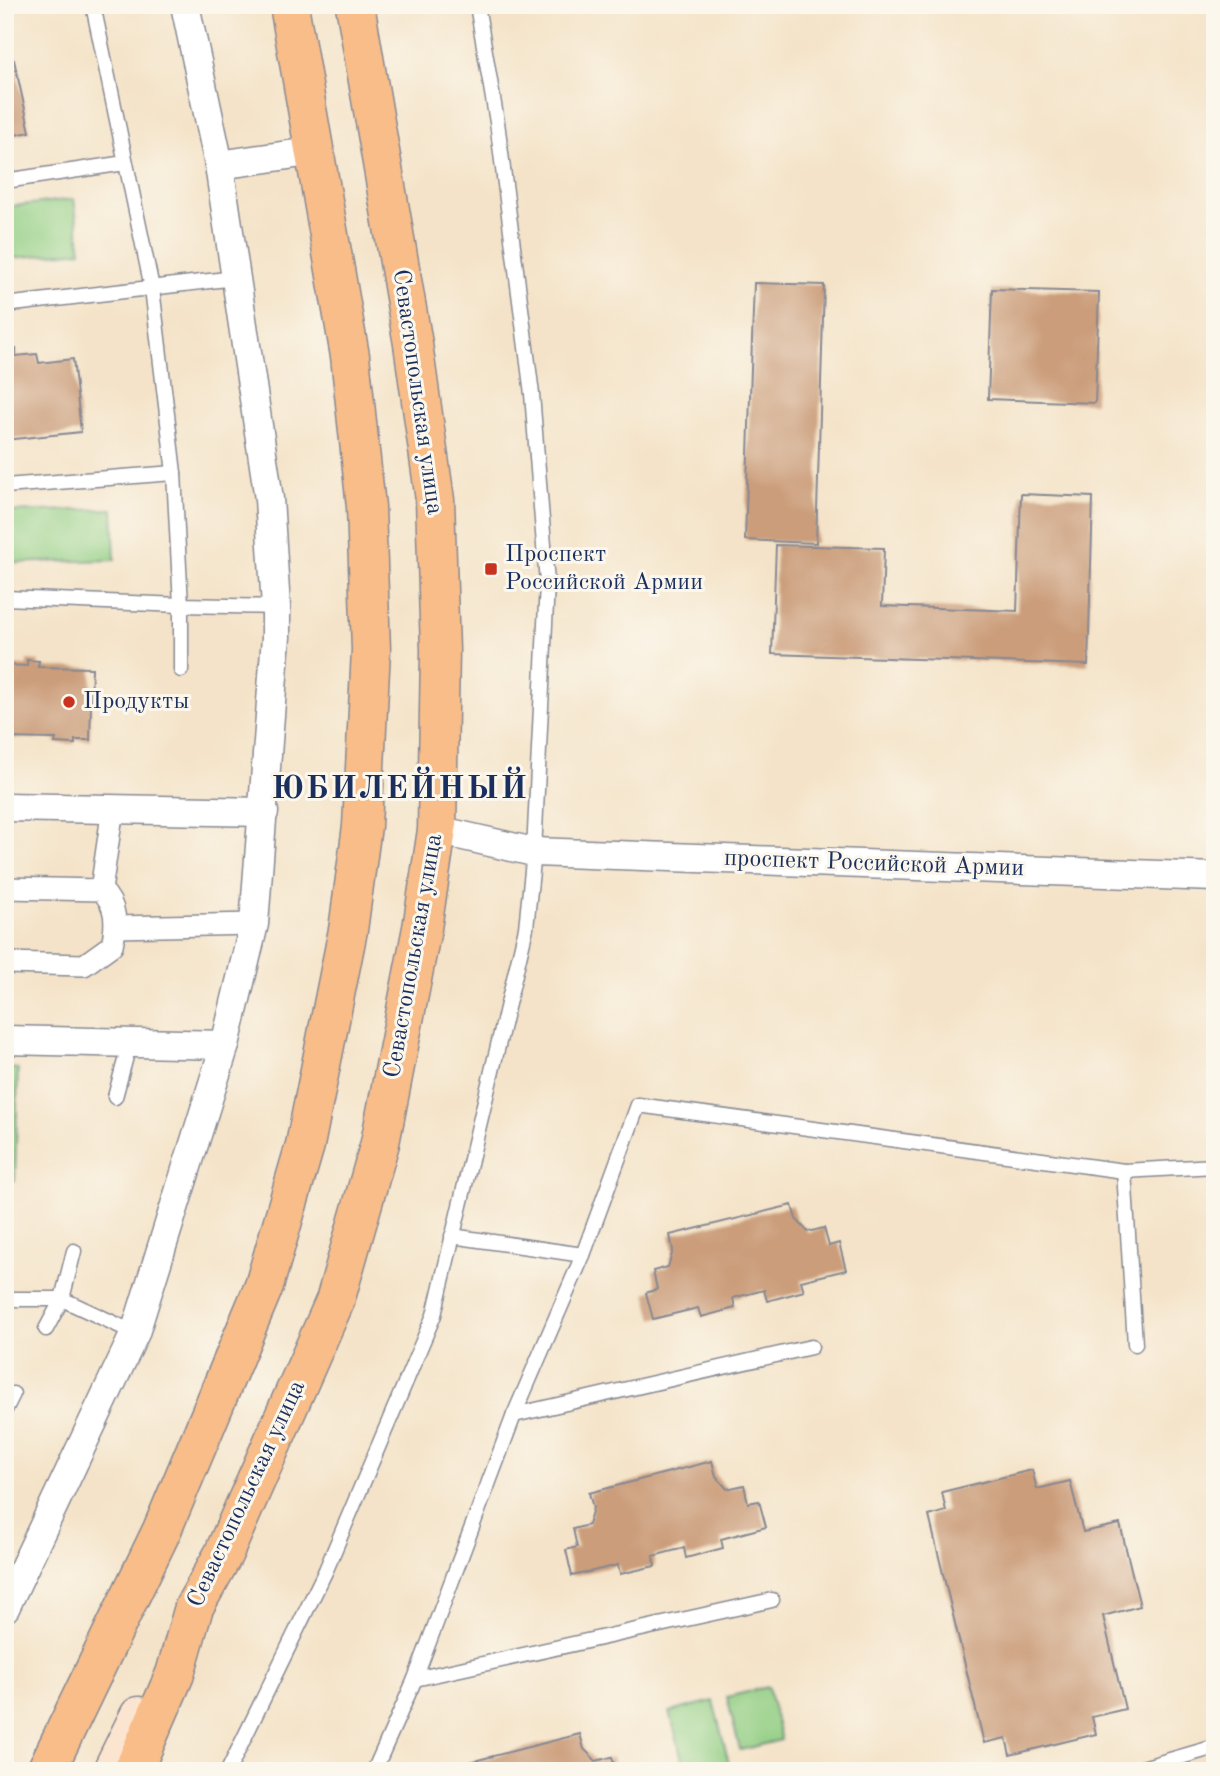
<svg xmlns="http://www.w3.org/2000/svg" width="1220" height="1776" font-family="'Old Standard TT',serif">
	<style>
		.green { fill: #92ce83; stroke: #567e70; stroke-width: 2 }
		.building { fill: #cb9d7a }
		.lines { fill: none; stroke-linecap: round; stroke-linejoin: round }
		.service-casing { stroke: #888993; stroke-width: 17 }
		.pedestrian-casing { stroke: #888993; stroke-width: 24 }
		.minor-casing { stroke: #888993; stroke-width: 31 }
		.secondary-casing { stroke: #888993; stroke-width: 41 }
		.primary-casing { stroke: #888993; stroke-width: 41 }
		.service { stroke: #fff; stroke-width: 14 }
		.pedestrian { stroke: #fff; stroke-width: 21 }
		.minor { stroke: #fff; stroke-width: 28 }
		.secondary { stroke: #fce5d0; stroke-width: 38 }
		.primary { stroke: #f8bd89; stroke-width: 38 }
		.poi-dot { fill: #c8321e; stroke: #fbf7ec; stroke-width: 2.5 }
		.labels { text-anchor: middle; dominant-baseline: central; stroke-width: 6; stroke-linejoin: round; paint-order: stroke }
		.street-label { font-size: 24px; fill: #1b2f5e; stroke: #fbf7ec }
		.poi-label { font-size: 24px; fill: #1b2f5e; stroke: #fbf7ec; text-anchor: start }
		.district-label { font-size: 32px; font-weight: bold; letter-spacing: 2px; fill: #1b2f5e; stroke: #fbf7ec }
	</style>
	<rect width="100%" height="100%" fill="#fbf7ec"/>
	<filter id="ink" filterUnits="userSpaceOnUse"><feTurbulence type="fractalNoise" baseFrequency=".0143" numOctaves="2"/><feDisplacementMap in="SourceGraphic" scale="14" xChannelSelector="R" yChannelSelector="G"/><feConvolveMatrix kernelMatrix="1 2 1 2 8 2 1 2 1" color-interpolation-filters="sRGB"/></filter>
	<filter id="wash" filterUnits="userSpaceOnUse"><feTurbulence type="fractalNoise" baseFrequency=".00686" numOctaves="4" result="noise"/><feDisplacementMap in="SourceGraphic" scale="28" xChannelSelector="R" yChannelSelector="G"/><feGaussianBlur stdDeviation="1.57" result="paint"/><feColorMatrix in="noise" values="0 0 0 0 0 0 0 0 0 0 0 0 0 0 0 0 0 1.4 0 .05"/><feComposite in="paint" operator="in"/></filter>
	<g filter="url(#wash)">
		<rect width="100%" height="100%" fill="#f4e3c8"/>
		<!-- green -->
		<g class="green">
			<path d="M74,199L81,251L5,259V207Z"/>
			<path d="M113,509L115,560L5,563V512Z"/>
			<path d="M5,1068L18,1069L15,1181L5,1180Z"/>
			<path d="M768,1687L781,1740L740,1750L727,1697Z"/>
			<path d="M713,1701L731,1771H685L670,1712Z"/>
		</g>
		<g id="blocks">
			<!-- building -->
			<g class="building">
				<path d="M14,60L30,132L5,137V62Z"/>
				<path d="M754,283L824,285L816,543L745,540Z"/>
				<path d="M992,289L1099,292L1095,403L988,399Z"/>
				<path d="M16,349V356L37,354L39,363L73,359L81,432L5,440V350Z"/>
				<path d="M1021,494L1093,497L1088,665L772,654L776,545L884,548L882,606L1017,611Z"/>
				<path d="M27,660L39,661L38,667L92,668L90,740H75V744L55,743L56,739L5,738V665L27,666Z"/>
				<path d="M792,1205L796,1219L808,1232L824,1228L829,1246L839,1243L846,1270L801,1281L804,1291L767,1301L764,1290L733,1298L735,1308L701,1317L698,1308L653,1319L646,1293L657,1289L653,1271L668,1267L673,1250L670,1235Z"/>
				<path d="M712,1461L716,1476L727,1489L744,1485L748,1503L759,1501L766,1527L721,1539L723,1548L686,1558L684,1548L653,1556L655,1566L620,1574L618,1565L572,1576L566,1550L577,1547L573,1529L588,1525L593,1508L589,1493Z"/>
				<path d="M1032,1470L1037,1489L1070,1481L1083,1532L1120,1524L1140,1606L1103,1616L1125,1709L1092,1717L1096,1734L1010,1755L1006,1738L984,1743L929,1516L946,1511L942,1492Z"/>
				<path d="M580,1734L584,1749L596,1761L612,1757L616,1771H459L458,1765Z"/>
			</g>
		</g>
	</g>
	<g filter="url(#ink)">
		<use href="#blocks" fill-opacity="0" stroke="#888993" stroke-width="2"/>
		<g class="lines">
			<defs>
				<g id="service">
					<path d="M93,5L152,288L174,473L181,605L276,607"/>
					<path d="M5,181L125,163"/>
					<path d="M5,305L235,278"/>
					<path d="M5,486L174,473"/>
					<path d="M5,598L181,605V670"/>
					<path d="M115,1097L130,1042"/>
					<path d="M1124,1171L1135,1344"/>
					<path d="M452,1236L583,1255"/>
					<path d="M5,1299H62L135,1333"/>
					<path d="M46,1329L62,1299L74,1251"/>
					<path d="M5,1410L13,1394"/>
					<path d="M514,1415L811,1347"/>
					<path d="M415,1679L772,1600"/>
					<path d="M228,1771L326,1570L434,1315L526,928L534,852L547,583L532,394L497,122L477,5"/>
					<path d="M374,1771L415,1679L514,1415L583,1255L638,1105L1124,1171L1215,1166"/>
					<path d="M1132,1771L1215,1747"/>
				</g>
				<g id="pedestrian">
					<path d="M5,888L101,890C117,905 117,924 112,945L84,965L5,963"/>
					<path d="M101,890L113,808"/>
					<path d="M116,927L254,924"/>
				</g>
				<g id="minor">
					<path d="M219,165L316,151"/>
					<path d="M5,807L264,812"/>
					<path d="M437,830L534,852L1215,877"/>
					<path d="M5,1040L225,1045"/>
					<path d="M5,1608L135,1333L225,1045L254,924L276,637V607L269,499L219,165L185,5"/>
				</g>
				<path id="secondary" d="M112,1771L139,1716"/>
				<g id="primary">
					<path d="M46,1771L162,1530L264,1286L305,1145L348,930L362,826L371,650L366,507L350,356L289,5"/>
					<path d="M133,1771L175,1674L194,1607L223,1555L335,1301L380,1143L422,928L437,830L440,650L435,500L413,344L355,5"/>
				</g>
			</defs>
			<!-- service casing -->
			<use href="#service" class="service-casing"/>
			<!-- pedestrian casing -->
			<use href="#pedestrian" class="pedestrian-casing"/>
			<!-- minor casing -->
			<use href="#minor" class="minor-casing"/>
			<!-- secondary casing -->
			<use href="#secondary" class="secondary-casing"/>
			<!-- primary casing -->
			<use href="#primary" class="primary-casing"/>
			<!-- service -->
			<use href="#service" class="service"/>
			<!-- pedestrian -->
			<use href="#pedestrian" class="pedestrian"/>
			<!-- minor -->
			<use href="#minor" class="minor"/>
			<!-- secondary -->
			<use href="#secondary" class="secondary"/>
			<!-- primary -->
			<use href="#primary" class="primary"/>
		</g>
	</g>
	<!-- markers -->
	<g class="poi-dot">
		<rect x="484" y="562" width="14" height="14" rx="3.5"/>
		<circle cx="69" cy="702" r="7"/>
	</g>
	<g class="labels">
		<!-- street labels -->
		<g class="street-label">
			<text transform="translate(417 392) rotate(82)">Севастопольская улица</text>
			<text transform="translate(874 864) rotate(2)">проспект Российской Армии</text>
			<text transform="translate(414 956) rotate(-80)">Севастопольская улица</text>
			<text transform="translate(247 1494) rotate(-65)">Севастопольская улица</text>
		</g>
		<!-- poi labels -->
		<g class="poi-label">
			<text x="505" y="555">Проспект<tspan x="505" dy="28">Российской Армии</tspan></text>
			<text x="83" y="702">Продукты</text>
		</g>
		<!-- district labels -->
		<g class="district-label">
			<text x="400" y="790">ЮБИЛЕЙНЫЙ</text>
		</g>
	</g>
	<!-- margin -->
	<rect width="1220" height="1776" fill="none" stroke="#fbf7ec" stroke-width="28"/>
</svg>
